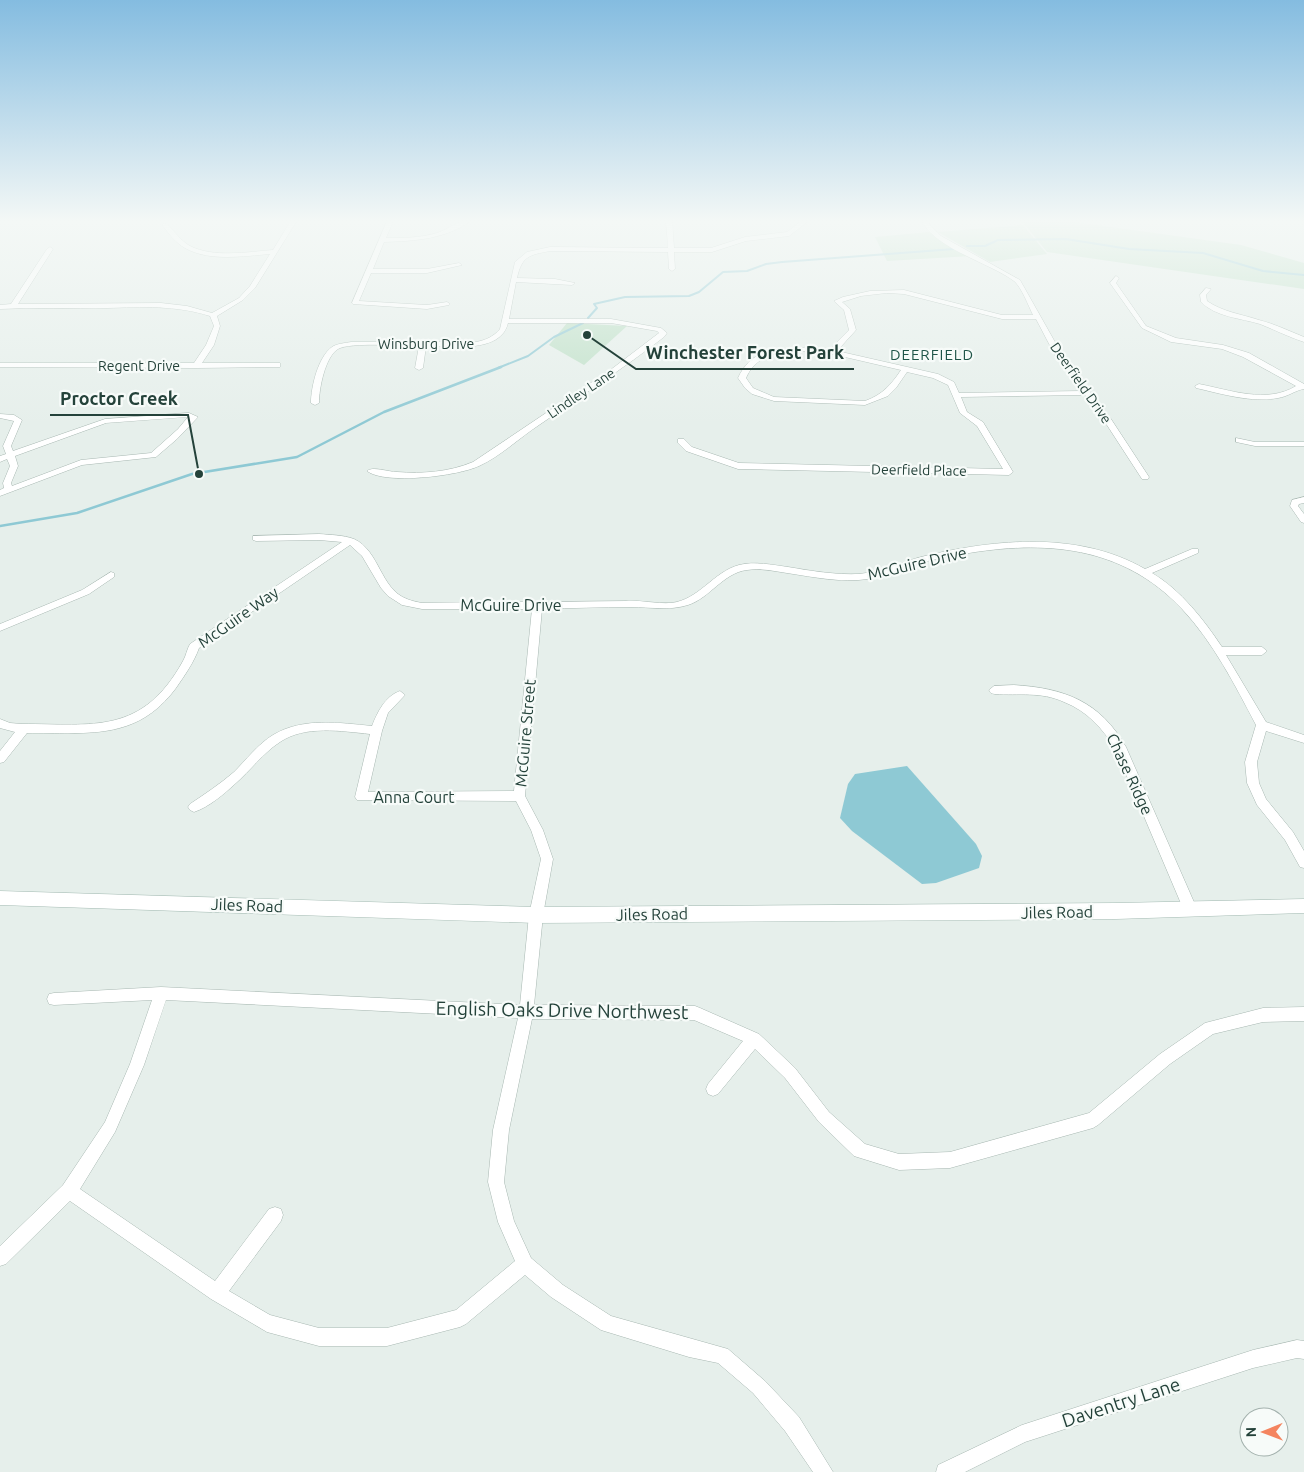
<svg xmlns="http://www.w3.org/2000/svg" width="1304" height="1472" font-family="Ubuntu,sans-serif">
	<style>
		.green { fill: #bfe0c8 }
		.water { fill: #8ec9d4 }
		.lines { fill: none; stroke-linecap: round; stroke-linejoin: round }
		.stream-far1 { stroke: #8ec9d4; stroke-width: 2 }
		.stream { stroke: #8ec9d4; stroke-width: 2.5 }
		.street-casing { stroke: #a8b8b2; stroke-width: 1 }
		.secondary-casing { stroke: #a4bbb3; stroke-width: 1 }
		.street { fill: #fff; fill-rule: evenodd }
		.secondary { fill: #fff; fill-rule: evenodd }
		.labels { text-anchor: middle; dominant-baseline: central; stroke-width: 4.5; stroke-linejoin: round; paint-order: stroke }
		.far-street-label { font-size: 14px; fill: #24423a; stroke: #f7fbf9 }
		.far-neighbourhood-label { font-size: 15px; letter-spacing: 1px; fill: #1f5548; stroke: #f7fbf9 }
		.street-label { font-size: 16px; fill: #24423a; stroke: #f7fbf9 }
		.near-street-label { font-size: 19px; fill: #24423a; stroke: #f7fbf9 }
		.leader { fill: none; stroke: #24423a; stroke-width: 2 }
		.callout-dot { fill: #24423a; stroke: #f7fbf9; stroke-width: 2 }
		.callout-label { font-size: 18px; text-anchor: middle; font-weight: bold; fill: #24423a; stroke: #f7fbf9; stroke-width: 4.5; stroke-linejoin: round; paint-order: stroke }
	</style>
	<rect width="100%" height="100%" fill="#e6efeb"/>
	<!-- green -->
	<g class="green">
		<path d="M1053,219L1241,245L1304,263V289L1047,252L1021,220Z"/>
		<path d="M1023,225L1047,254L990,262L938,232Z"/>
		<path d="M929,232L971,256L887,261L875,237Z"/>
		<path d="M567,323L627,326L584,365L549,345Z"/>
	</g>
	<!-- water -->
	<path class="water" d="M907,766L976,844L982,856L979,868L936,883L922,884L852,831L840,818L848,784L855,774Z"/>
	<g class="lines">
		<!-- stream-far1 -->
		<g class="stream-far1">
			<path d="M967,246H985L998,240L1066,239L1129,249L1203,253L1263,271L1304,275"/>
			<path d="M588,318L597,308L594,304L625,297L689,296L699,292L723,272L747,271L766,264L782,262L954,249"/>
			<path d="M498,368L528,356L554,337L583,323"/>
		</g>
		<!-- stream -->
		<path class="stream" d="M0,526L77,513L192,474L297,457L384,412L501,367"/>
		<defs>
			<g id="street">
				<path d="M287,219H294L296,222L255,288L243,300L217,316L220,326L214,345L202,363H280V367L196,368L0,367V363H194L206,345L214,326L210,316C176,305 142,307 107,308C72,309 36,307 0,309V305L11,304L47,249L50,247L53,249L18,304L161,303L187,306L212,313L239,298L250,286L270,254C243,256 210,262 185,248C176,243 169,234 163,226V224H167C174,231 181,241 190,246C214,258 247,252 273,250L290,222Z"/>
				<path d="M388,219H394L386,238C403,238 420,238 437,233C449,229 460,219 473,219C448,239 415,241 384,242L373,269H427L459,263L462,265L427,273H371L359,301L427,305L447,302L450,304L449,305L427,309L353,304L352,303Z"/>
				<path d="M666,219H672L674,248H711L745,237L787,232L804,219H811L789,236L746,241L712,252H674L675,269L672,271L669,269L668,252L550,251C529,255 522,256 517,278L555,279L575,283L572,285L516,282L509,319H611L661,328L667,333L664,337C624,368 581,396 539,425C519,438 501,456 479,466C458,476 385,485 367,471C373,466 388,472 397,472C423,474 449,472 473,462L613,368L659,333L657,331L611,323H508C501,354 450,346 426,346L423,368L419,370L415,368L419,346C402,346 351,342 338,349C325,357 319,389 319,403L315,405L311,403C311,387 318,357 332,347C336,344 345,343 351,342H476C486,340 493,337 500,329L515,262L527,252L550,247L668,248Z"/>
				<path d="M921,219H927L930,225L941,236L1020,280L1064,358L1111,419L1149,477L1148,479H1142L1105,422L1085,395L961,397L967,412L983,422L1013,472L1009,475L738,469L686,451L678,443V439H684L692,447L739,463L1003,469L977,426L960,413L948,385L933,378L907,372L896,388L888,396L865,405L774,401L752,394L745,388L738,378C750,352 770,349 796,348C808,347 818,347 830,349L849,330L844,310L834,301L843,297L870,291L904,290L1002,315H1033C1028,305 1022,288 1014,281C990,263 933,248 921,219ZM887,293L904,294L1002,319H1036L1057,359L1081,391L959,393L954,382L938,374L837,351L856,330L850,309L842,302L861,296ZM819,351L901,370C891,385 882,395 865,401L774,397L753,388L746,378C759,348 791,352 819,351Z"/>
				<path d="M1116,276L1119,278L1116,283L1146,326L1176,338L1223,345L1249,353L1304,384V389C1296,390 1287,397 1278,398C1252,403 1222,394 1196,388L1195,386L1199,384C1230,390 1267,404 1296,386L1243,357L1222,349L1171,342L1142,328L1110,283Z"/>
				<path d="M1206,288L1211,289L1206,295L1207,301C1223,312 1241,314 1259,320C1275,324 1289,331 1304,337V342C1289,337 1275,330 1260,324C1240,318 1216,317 1201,302L1200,295Z"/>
				<path d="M189,413L198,417L177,439L156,457L82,465L0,496V490L4,488L3,483L10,466L7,459L0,462V456L6,454L3,446L14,421L0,418V414L14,415L22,420L11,446L13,451L105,419ZM188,417L178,429L151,453L81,460L12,486L11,483L18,466L15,456L106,423Z"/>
				<path d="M1236,438L1255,442H1304V446H1255L1236,442Z"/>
				<path d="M1304,497V503L1299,504L1298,506L1304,514V523L1301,522L1290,506L1292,500Z"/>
				<path d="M319,534C331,535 343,535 354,539C380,551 380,589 407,599C412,601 417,602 422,603C490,602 558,602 626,601C641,600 656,604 671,603C699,600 713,572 739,565C755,561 772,565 788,567C812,571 835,575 859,574C882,572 903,561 925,556C996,539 1079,531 1145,569L1192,549H1198V553L1152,573C1181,590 1204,620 1222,647H1262L1267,651L1262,655H1226L1266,722L1304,735V743L1266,731L1257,762L1259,783L1266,799L1293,832L1304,851V868L1300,867L1285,840L1257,805L1247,783L1245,762L1256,725C1235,685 1213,642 1182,609C1122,545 1044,540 963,554C946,557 928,560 911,566C897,570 883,577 868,579C841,583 814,577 787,573C774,571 760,568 747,570C723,573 710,598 688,605C669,611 651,607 631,607C601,607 572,608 542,609L525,796L543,830L553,859L543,915L534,1005L695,1006L700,1008L759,1034L795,1068L829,1112L865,1144L899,1154L950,1152L1089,1113L1160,1054L1205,1023L1263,1008L1304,1007V1021L1263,1022L1213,1034L1170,1064L1098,1125L1093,1128L950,1168L899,1170L854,1156L819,1122L785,1078L755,1049L718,1094L713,1096L708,1094L706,1089L708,1084L743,1041L694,1020L532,1019L509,1130L504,1182L514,1221L531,1258L563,1285L611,1316L728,1349L765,1381L799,1417L833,1472H813L785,1431L753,1393L718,1363L689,1357L601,1330L551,1297L525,1275L466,1324L460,1327L387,1346H319L267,1332L211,1299L70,1201L6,1264L0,1266V1246L63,1185L105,1122L130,1064L152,1000L54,1005L49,1004L47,999L49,994L54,993L161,987L520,1005L529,915L541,859L531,830L516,801L357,800L355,797L370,734C341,731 305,725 280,742C263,753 250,771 235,784C224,794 209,807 194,812L190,810L188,807L190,804C205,794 220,784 234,772C246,760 258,744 273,735C303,717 340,723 372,726C377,713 385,696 400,691L405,695L388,713L382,731L368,792L514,791L532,609H422L402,605L388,596L381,588L362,556L350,545L199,648C194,662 185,675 176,688C136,742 87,732 27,733L4,762L0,763V751L15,732L0,728V719L10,723L22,724C94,724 142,735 183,661C186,656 187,649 190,644L342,542L319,540L256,541L253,540V536ZM166,1000L518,1018L493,1130L488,1182L498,1222L515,1261L456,1310L387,1328H319L270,1315L229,1291L281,1221L283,1215L281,1209L275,1207L269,1209L215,1281L80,1189L115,1132L144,1065Z"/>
				<path d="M111,572L114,573V577L89,594L0,631V624L82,590Z"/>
				<path d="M1014,685C1064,688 1100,701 1126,747L1197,909L1195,913L1190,915L1185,913L1115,748C1102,728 1087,711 1064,702C1040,691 1019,696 995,694C990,693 991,693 989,690L994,686Z"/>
				<path d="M1297,1340L1304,1341V1359L1297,1358L1253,1368L1025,1442L965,1472H936L938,1465L1022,1425L1253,1350Z"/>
			</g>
			<path id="secondary" d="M0,891L536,907L1116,903L1304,899V913L1116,919L536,923L0,905Z"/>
		</defs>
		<!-- street casing -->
		<use href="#street" class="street-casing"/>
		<!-- secondary casing -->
		<use href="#secondary" class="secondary-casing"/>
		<!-- street -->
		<use href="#street" class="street"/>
		<!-- secondary -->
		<use href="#secondary" class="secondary"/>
	</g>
	<!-- sky -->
	<linearGradient id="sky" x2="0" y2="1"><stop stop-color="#84bce0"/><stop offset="0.52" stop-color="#f4f8f6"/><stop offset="1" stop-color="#f4f8f6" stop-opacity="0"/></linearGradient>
	<rect width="1304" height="425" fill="url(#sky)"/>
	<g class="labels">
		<!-- far-street labels -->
		<g class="far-street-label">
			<text x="426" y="344">Winsburg Drive</text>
			<text x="139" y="366">Regent Drive</text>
			<text transform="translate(1081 383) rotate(55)">Deerfield Drive</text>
			<text transform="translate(581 393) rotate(-34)">Lindley Lane</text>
			<text transform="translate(919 470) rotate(1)">Deerfield Place</text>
		</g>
		<!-- far-neighbourhood labels -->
		<g class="far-neighbourhood-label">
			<text x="932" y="354">DEERFIELD</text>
		</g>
		<!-- street labels -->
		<g class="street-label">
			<text transform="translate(917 563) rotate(-13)">McGuire Drive</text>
			<text x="511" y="605">McGuire Drive</text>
			<text transform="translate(238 617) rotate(-35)">McGuire Way</text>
			<text transform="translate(525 733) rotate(-85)">McGuire Street</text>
			<text transform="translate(1130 774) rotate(65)">Chase Ridge</text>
			<text x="414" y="797">Anna Court</text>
			<text transform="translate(247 905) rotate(2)">Jiles Road</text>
			<text transform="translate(1057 912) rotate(-1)">Jiles Road</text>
			<text transform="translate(652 914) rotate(-1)">Jiles Road</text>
		</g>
		<!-- near-street labels -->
		<g class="near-street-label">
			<text transform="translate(562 1010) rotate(1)">English Oaks Drive Northwest</text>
			<text transform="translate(1121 1402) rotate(-18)">Daventry Lane</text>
		</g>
	</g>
	<!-- callouts -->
	<path class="leader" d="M587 335L636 369H854M199 474L188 415H50"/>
	<g class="callout-dot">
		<circle cx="587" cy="335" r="5"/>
		<circle cx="199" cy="474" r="5"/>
	</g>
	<g class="callout-label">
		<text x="745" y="359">Winchester Forest Park</text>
		<text x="119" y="405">Proctor Creek</text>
	</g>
	<!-- north arrow -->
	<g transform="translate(1264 1432) rotate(269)"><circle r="24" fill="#f7fbf9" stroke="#a3b1ad"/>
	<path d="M0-4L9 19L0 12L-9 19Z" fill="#f4845f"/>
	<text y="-8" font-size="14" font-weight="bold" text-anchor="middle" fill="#24423a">N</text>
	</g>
</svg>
